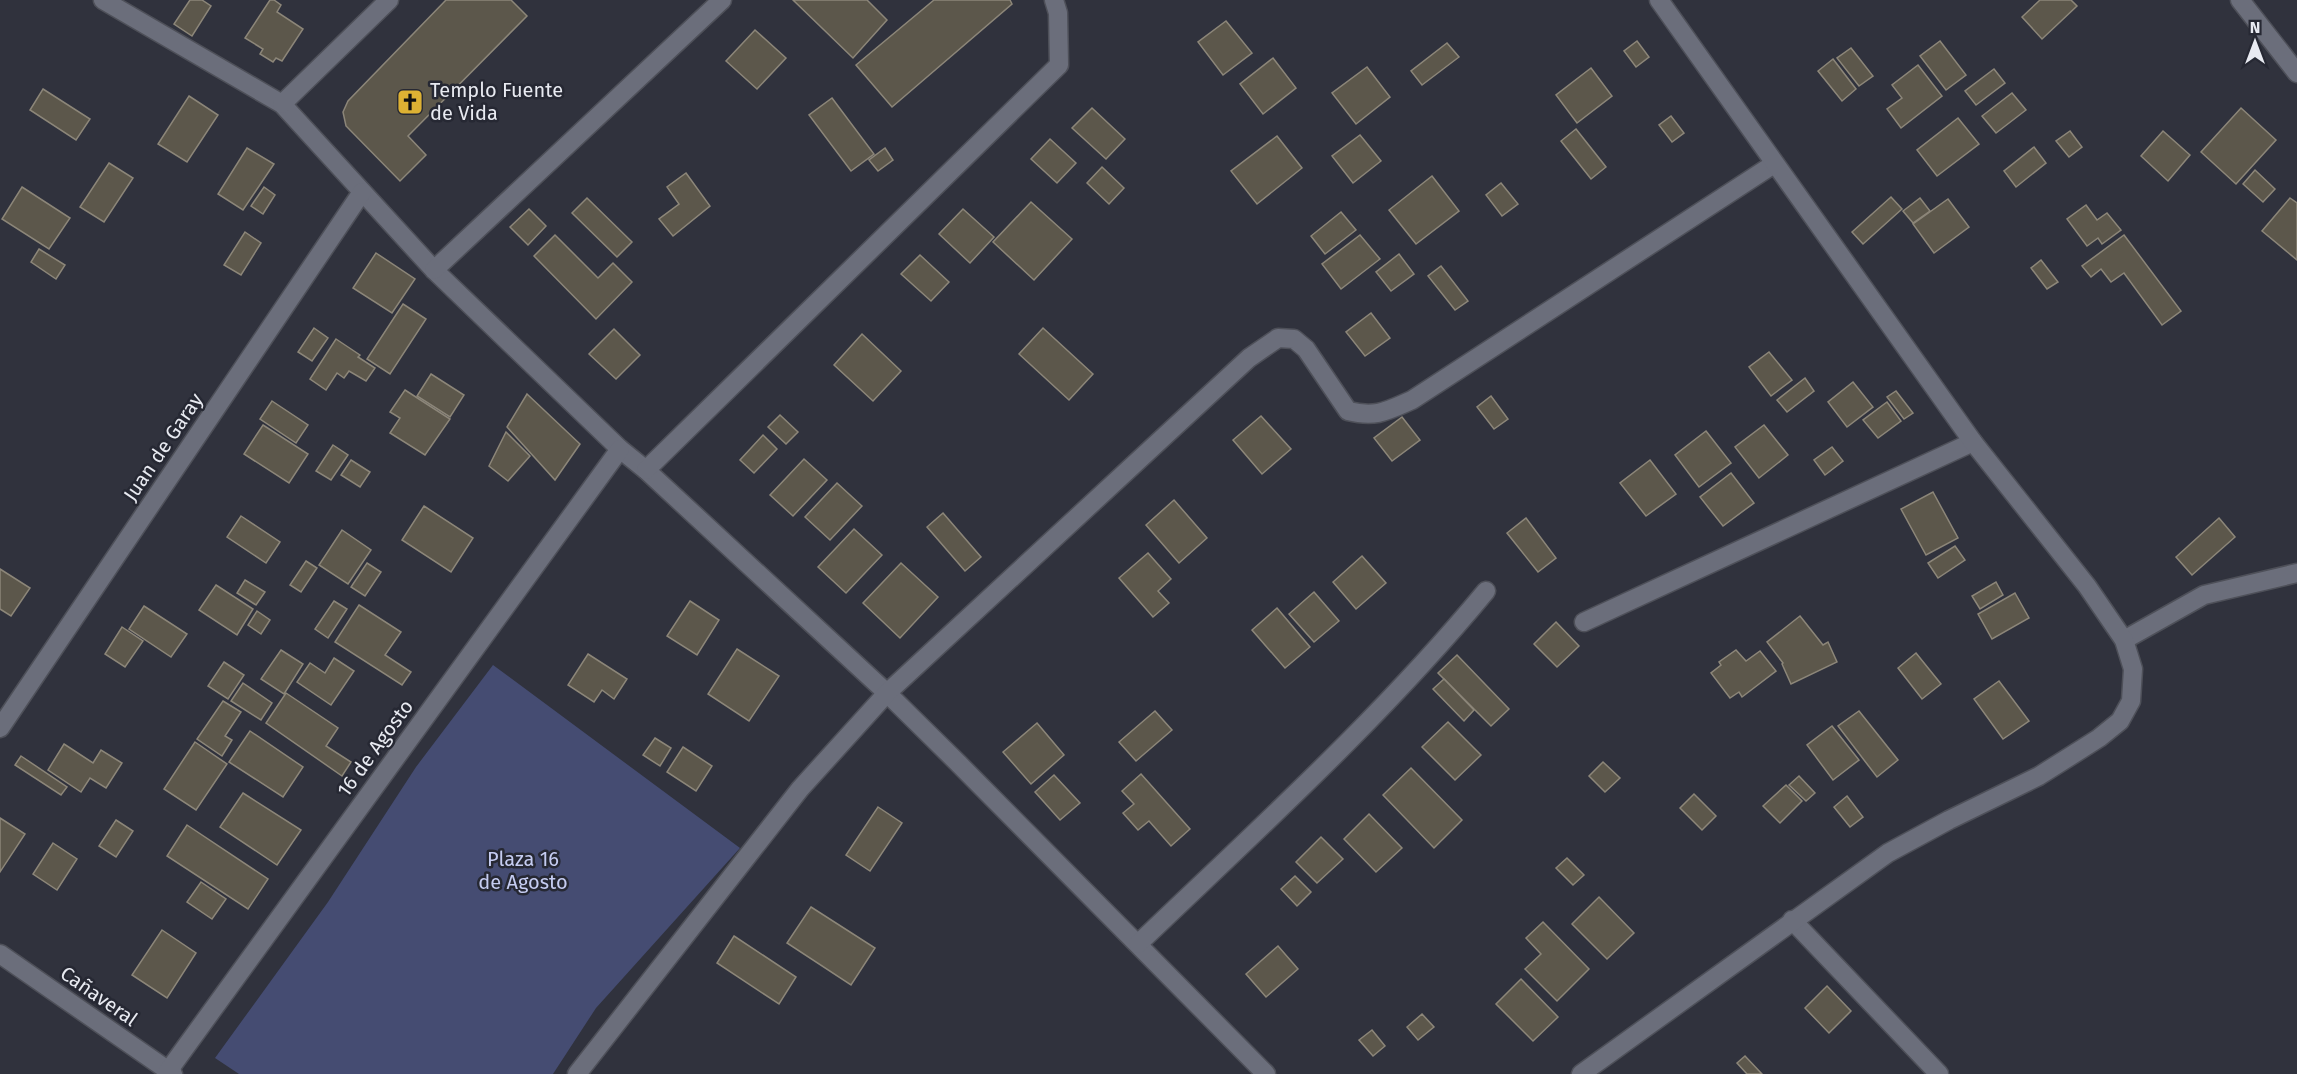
<svg xmlns="http://www.w3.org/2000/svg" width="2297" height="1074" font-family="'Fira Sans',sans-serif">
	<style>
		.green { fill: #454c72 }
		.building { fill: #5c574b; stroke: #8c8679; stroke-width: 1.5 }
		.lines { fill: none; stroke-linecap: round; stroke-linejoin: round }
		.minor-casing { stroke: #4e5059; stroke-width: 21 }
		.minor { stroke: #6b6e7b; stroke-width: 18 }
		.labels { text-anchor: middle; dominant-baseline: central; stroke-width: 5; stroke-linejoin: round; paint-order: stroke }
		.poi-label { font-size: 20px; fill: #e8eaf1; stroke: #262833; text-anchor: start }
		.street-label { font-size: 20px; fill: #e8eaf1; stroke: #262833 }
		.park-label { font-size: 20px; fill: #c5ccf1; stroke: #262833 }
	</style>
	<rect width="100%" height="100%" fill="#30323d"/>
	<!-- green -->
	<path class="green" d="M493,665L740,848L596,1008L553,1074H239L215,1058L328,902L416,767Z"/>
	<!-- building -->
	<g class="building">
		<path d="M190,0H202L211,6L192,36L174,24Z"/>
		<path d="M270,0H274L281,5L277,12L303,29L282,61L276,58L273,62L260,54L263,49L245,38Z"/>
		<path d="M446,0H511L527,16L408,136L426,155L400,181L346,126L343,112L348,101Z"/>
		<path d="M793,0H867L887,20L853,58Z"/>
		<path d="M934,0H1010L1012,4L892,107L856,65Z"/>
		<path d="M2040,0H2071L2077,6L2042,39L2022,17Z"/>
		<path d="M1226,21L1252,53L1223,75L1198,42Z"/>
		<path d="M755,30L786,58L757,89L726,61Z"/>
		<path d="M1637,41L1649,57L1636,67L1624,51Z"/>
		<path d="M1940,41L1966,75L1946,90L1920,56Z"/>
		<path d="M1447,43L1459,57L1422,85L1411,71Z"/>
		<path d="M1851,48L1873,76L1859,86L1837,58Z"/>
		<path d="M1273,58L1296,88L1263,114L1240,84Z"/>
		<path d="M1833,59L1856,89L1842,101L1818,71Z"/>
		<path d="M1918,65L1942,96L1901,128L1887,109L1902,98L1892,85Z"/>
		<path d="M1367,67L1390,97L1356,124L1332,93Z"/>
		<path d="M1591,68L1612,96L1577,123L1556,95Z"/>
		<path d="M1994,69L2005,83L1976,105L1965,91Z"/>
		<path d="M43,89L90,119L76,140L30,110Z"/>
		<path d="M2012,93L2026,110L1996,133L1982,116Z"/>
		<path d="M189,96L218,115L187,162L158,144Z"/>
		<path d="M832,98L874,154L851,171L809,115Z"/>
		<path d="M1092,108L1125,139L1106,159L1072,128Z"/>
		<path d="M2241,108L2276,140L2236,184L2201,152Z"/>
		<path d="M1671,116L1684,133L1672,142L1659,125Z"/>
		<path d="M1958,118L1979,144L1937,176L1917,150Z"/>
		<path d="M1576,129L1606,167L1591,179L1561,141Z"/>
		<path d="M2070,131L2082,147L2069,157L2056,141Z"/>
		<path d="M2163,131L2190,155L2168,181L2141,156Z"/>
		<path d="M1360,135L1381,161L1353,183L1332,156Z"/>
		<path d="M1277,136L1302,168L1257,204L1231,171Z"/>
		<path d="M1050,139L1076,163L1057,183L1031,159Z"/>
		<path d="M2034,147L2046,163L2016,187L2004,171Z"/>
		<path d="M247,148L274,164L243,210L218,194Z"/>
		<path d="M885,148L893,160L878,171L869,160Z"/>
		<path d="M109,163L133,178L104,222L80,207Z"/>
		<path d="M1102,167L1124,188L1109,204L1087,183Z"/>
		<path d="M2255,170L2275,189L2263,202L2243,184Z"/>
		<path d="M686,173L710,206L673,236L659,219L679,204L667,187Z"/>
		<path d="M1432,176L1459,211L1416,244L1389,210Z"/>
		<path d="M1501,183L1518,204L1502,216L1486,195Z"/>
		<path d="M22,187L70,218L49,249L2,219Z"/>
		<path d="M264,187L275,195L263,214L251,206Z"/>
		<path d="M1891,197L1902,209L1863,244L1852,232Z"/>
		<path d="M587,198L632,242L617,257L572,213Z"/>
		<path d="M1920,198L1930,211L1913,223L1903,211Z"/>
		<path d="M2290,198L2297,203V260L2262,231Z"/>
		<path d="M1948,199L1969,227L1934,253L1913,224Z"/>
		<path d="M1031,202L1072,239L1034,280L993,242Z"/>
		<path d="M2086,205L2097,220L2107,213L2121,230L2102,244L2098,238L2087,246L2067,219Z"/>
		<path d="M529,209L546,226L528,245L510,227Z"/>
		<path d="M963,209L994,237L970,263L939,234Z"/>
		<path d="M1341,212L1356,230L1325,254L1311,236Z"/>
		<path d="M245,232L261,243L241,275L224,265Z"/>
		<path d="M555,235L598,278L613,263L632,282L596,319L534,256Z"/>
		<path d="M1360,235L1380,259L1341,289L1322,264Z"/>
		<path d="M2124,235L2181,311L2162,325L2124,273L2111,282L2101,269L2091,277L2082,266Z"/>
		<path d="M39,249L65,265L56,279L31,262Z"/>
		<path d="M376,253L415,279L392,313L353,288Z"/>
		<path d="M1399,254L1414,274L1391,291L1376,272Z"/>
		<path d="M920,255L949,282L931,301L901,274Z"/>
		<path d="M2041,260L2058,282L2047,289L2031,268Z"/>
		<path d="M1441,266L1468,301L1455,310L1428,276Z"/>
		<path d="M403,304L426,319L390,374L367,359Z"/>
		<path d="M1371,313L1390,338L1365,356L1346,332Z"/>
		<path d="M314,328L328,338L312,361L298,352Z"/>
		<path d="M1043,328L1093,374L1069,400L1019,354Z"/>
		<path d="M614,329L640,355L616,379L589,354Z"/>
		<path d="M862,334L901,371L873,401L834,365Z"/>
		<path d="M336,339L360,355L358,357L375,368L366,381L349,371L344,378L337,373L326,390L310,379Z"/>
		<path d="M1769,352L1792,380L1771,396L1749,367Z"/>
		<path d="M431,374L464,395L450,417L417,396Z"/>
		<path d="M1805,378L1814,391L1787,412L1777,400Z"/>
		<path d="M1853,382L1873,407L1847,427L1828,402Z"/>
		<path d="M405,390L450,419L425,455L390,433L400,418L390,412Z"/>
		<path d="M1896,391L1913,413L1904,419L1887,397Z"/>
		<path d="M527,394L580,444L555,480L507,427Z"/>
		<path d="M1491,396L1508,419L1494,429L1477,407Z"/>
		<path d="M272,401L308,425L296,443L260,419Z"/>
		<path d="M1887,402L1901,421L1878,438L1863,420Z"/>
		<path d="M780,415L798,432L786,444L768,427Z"/>
		<path d="M1261,416L1291,449L1262,474L1233,440Z"/>
		<path d="M1402,417L1420,440L1392,461L1374,438Z"/>
		<path d="M263,425L308,454L289,483L244,454Z"/>
		<path d="M1764,425L1788,455L1759,478L1735,447Z"/>
		<path d="M1706,431L1731,463L1699,487L1675,455Z"/>
		<path d="M506,432L530,456L508,481L489,466Z"/>
		<path d="M763,435L777,449L754,473L740,460Z"/>
		<path d="M333,445L348,455L331,480L316,471Z"/>
		<path d="M1832,447L1843,461L1825,475L1814,460Z"/>
		<path d="M804,459L827,480L793,516L770,495Z"/>
		<path d="M351,460L370,472L360,487L341,475Z"/>
		<path d="M1650,460L1676,494L1646,516L1620,483Z"/>
		<path d="M1731,473L1754,503L1723,526L1700,497Z"/>
		<path d="M837,483L862,506L830,540L805,517Z"/>
		<path d="M1933,492L1958,538L1926,555L1901,509Z"/>
		<path d="M1174,500L1207,538L1179,563L1146,525Z"/>
		<path d="M424,506L473,538L451,572L402,540Z"/>
		<path d="M943,513L981,557L965,571L927,527Z"/>
		<path d="M241,516L280,542L266,563L227,537Z"/>
		<path d="M1526,518L1556,558L1538,572L1507,533Z"/>
		<path d="M2219,518L2235,537L2192,575L2176,557Z"/>
		<path d="M854,529L882,555L846,593L818,567Z"/>
		<path d="M342,530L371,550L348,584L319,565Z"/>
		<path d="M1955,546L1965,560L1938,578L1928,563Z"/>
		<path d="M1148,553L1171,579L1158,591L1169,603L1153,617L1119,578Z"/>
		<path d="M1362,556L1386,583L1356,609L1333,582Z"/>
		<path d="M306,561L317,568L301,592L290,585Z"/>
		<path d="M367,563L381,572L365,596L351,587Z"/>
		<path d="M901,563L938,597L900,638L863,603Z"/>
		<path d="M0,569L30,588L11,616L0,609Z"/>
		<path d="M245,580L265,592L256,605L237,593Z"/>
		<path d="M1996,582L2003,595L1980,609L1972,596Z"/>
		<path d="M216,585L253,609L237,635L199,610Z"/>
		<path d="M1314,592L1339,621L1314,642L1289,614Z"/>
		<path d="M2015,593L2029,618L1992,639L1978,614Z"/>
		<path d="M334,601L347,609L328,638L315,629Z"/>
		<path d="M690,601L719,620L697,655L667,636Z"/>
		<path d="M359,605L401,632L385,655L411,672L402,685L335,642Z"/>
		<path d="M144,606L187,634L171,657L129,629Z"/>
		<path d="M1277,608L1310,647L1285,668L1252,630Z"/>
		<path d="M257,611L270,620L261,634L248,625Z"/>
		<path d="M1800,616L1823,645L1828,642L1837,662L1791,684L1782,664L1783,663L1767,642Z"/>
		<path d="M1556,622L1579,646L1557,667L1534,644Z"/>
		<path d="M122,627L143,641L125,667L105,654Z"/>
		<path d="M737,649L779,676L749,721L708,694Z"/>
		<path d="M281,650L303,664L284,694L261,679Z"/>
		<path d="M1736,650L1746,661L1760,651L1776,671L1742,697L1739,692L1730,698L1711,673L1721,665L1719,662Z"/>
		<path d="M1916,653L1941,684L1922,699L1898,668Z"/>
		<path d="M588,654L627,679L614,699L602,690L594,702L568,685Z"/>
		<path d="M1457,655L1509,709L1491,726L1438,673Z"/>
		<path d="M334,658L354,671L331,705L297,682L310,663L325,673Z"/>
		<path d="M224,662L244,675L228,699L208,686Z"/>
		<path d="M1444,679L1474,710L1464,721L1433,689Z"/>
		<path d="M1999,681L2029,721L2003,739L1974,699Z"/>
		<path d="M243,683L272,703L261,720L231,701Z"/>
		<path d="M286,693L338,728L326,746L351,762L342,776L266,723Z"/>
		<path d="M223,701L241,712L225,736L232,740L222,756L197,739Z"/>
		<path d="M1155,711L1172,730L1136,761L1119,742Z"/>
		<path d="M1859,711L1898,760L1877,777L1838,726Z"/>
		<path d="M1448,722L1481,755L1455,780L1422,747Z"/>
		<path d="M1037,723L1064,755L1031,784L1003,752Z"/>
		<path d="M1832,726L1859,760L1833,780L1807,745Z"/>
		<path d="M250,731L303,767L283,797L229,762Z"/>
		<path d="M655,738L671,748L660,766L643,755Z"/>
		<path d="M195,742L227,764L196,810L164,789Z"/>
		<path d="M64,744L93,763L101,750L122,763L106,788L90,778L81,792L48,770Z"/>
		<path d="M683,747L712,766L696,791L667,772Z"/>
		<path d="M21,756L67,787L61,795L15,765Z"/>
		<path d="M1603,762L1620,778L1605,792L1589,776Z"/>
		<path d="M1411,768L1462,820L1434,848L1383,795Z"/>
		<path d="M1141,774L1190,829L1171,846L1149,821L1138,830L1123,813L1134,804L1122,791Z"/>
		<path d="M1054,775L1080,803L1060,820L1035,792Z"/>
		<path d="M1799,776L1815,793L1806,801L1789,785Z"/>
		<path d="M1786,785L1802,801L1780,823L1763,806Z"/>
		<path d="M243,793L301,830L277,865L220,827Z"/>
		<path d="M1694,794L1716,816L1702,830L1680,808Z"/>
		<path d="M1847,796L1863,817L1850,827L1834,807Z"/>
		<path d="M878,807L902,823L870,871L846,855Z"/>
		<path d="M1369,814L1402,848L1376,872L1344,839Z"/>
		<path d="M0,818L25,834L0,872Z"/>
		<path d="M116,820L133,831L116,857L99,846Z"/>
		<path d="M187,825L268,879L248,909L167,856Z"/>
		<path d="M1321,837L1343,859L1317,883L1296,862Z"/>
		<path d="M53,843L77,859L57,890L33,874Z"/>
		<path d="M1567,858L1584,875L1573,885L1556,868Z"/>
		<path d="M1295,876L1311,892L1297,906L1281,889Z"/>
		<path d="M201,882L226,899L212,919L187,902Z"/>
		<path d="M1599,897L1634,933L1607,959L1572,924Z"/>
		<path d="M811,907L875,948L851,985L787,943Z"/>
		<path d="M1543,922L1589,969L1557,1001L1525,969L1541,954L1526,938Z"/>
		<path d="M162,930L196,953L167,998L132,975Z"/>
		<path d="M734,936L796,977L779,1004L717,963Z"/>
		<path d="M1278,946L1298,969L1266,997L1246,974Z"/>
		<path d="M1521,979L1558,1017L1533,1041L1496,1004Z"/>
		<path d="M1827,986L1851,1011L1829,1033L1805,1008Z"/>
		<path d="M1422,1014L1434,1027L1418,1040L1407,1027Z"/>
		<path d="M1372,1030L1385,1046L1373,1056L1359,1040Z"/>
		<path d="M1745,1056L1762,1074H1747L1737,1063Z"/>
	</g>
	<g class="lines">
		<defs>
			<g id="minor">
				<path d="M103,0L282,104L434,270L620,449L646,470L887,693L959,764L1266,1074"/>
				<path d="M2240,0L2297,73"/>
				<path d="M282,104L389,0"/>
				<path d="M434,270L722,0"/>
				<path d="M646,470L1059,65L1058,13L1054,0"/>
				<path d="M1584,622L1973,442"/>
				<path d="M2124,640L2204,595L2297,573"/>
				<path d="M0,728L362,192"/>
				<path d="M1792,920L1939,1074"/>
				<path d="M1138,944C1257,830 1381,718 1486,591"/>
				<path d="M0,954L173,1074"/>
				<path d="M166,1074L620,449"/>
				<path d="M577,1074L800,789L887,693L1249,358L1278,338L1294,339L1306,349L1348,411C1376,418 1387,411 1412,400L1774,164"/>
				<path d="M1581,1074L1888,853L1949,820L2039,776L2099,738L2120,721L2131,701L2133,669L2124,640L2087,586L1973,442L1659,0"/>
			</g>
		</defs>
		<!-- minor casing -->
		<use href="#minor" class="minor-casing"/>
		<!-- minor -->
		<use href="#minor" class="minor"/>
	</g>
	<!-- icons -->
	<defs>
		<symbol id="church-square" viewBox="-11 -11 22 22"><rect x="-9" y="-9" width="18" height="18" rx="4" fill="#ddb133" stroke="#262833"/><path d="M-1.2-6h2.4v3.5h3.3v2.4h-3.3V6h-2.4V-.1h-3.3v-2.4h3.3Z" fill="#111"/></symbol>
	</defs>
	<g fill-rule="evenodd">
		<use href="#church-square" x="395" y="87" width="30" height="30"/>
	</g>
	<g class="labels">
		<!-- poi labels -->
		<g class="poi-label">
			<text x="430" y="90">Templo Fuente<tspan x="430" dy="23">de Vida</tspan></text>
		</g>
		<!-- street labels -->
		<g class="street-label">
			<text transform="translate(163 447) rotate(-56)">Juan de Garay</text>
			<text transform="translate(375 748) rotate(-54)">16 de Agosto</text>
			<text transform="translate(99 996) rotate(35)">Cañaveral</text>
		</g>
		<!-- park labels -->
		<g class="park-label">
			<text x="523" y="859">Plaza 16<tspan x="523" dy="23">de Agosto</tspan></text>
		</g>
	</g>
	<!-- north arrow -->
	<g transform="translate(2255 42)" stroke="#262833" stroke-width="4.5" paint-order="stroke">
	<path d="M0-4.5L10 22L0 15L-10 22Z" fill="#e8eaf1"/>
	<text y="-9" font-size="16" font-weight="bold" text-anchor="middle" fill="#e8eaf1">N</text>
	</g>
</svg>
